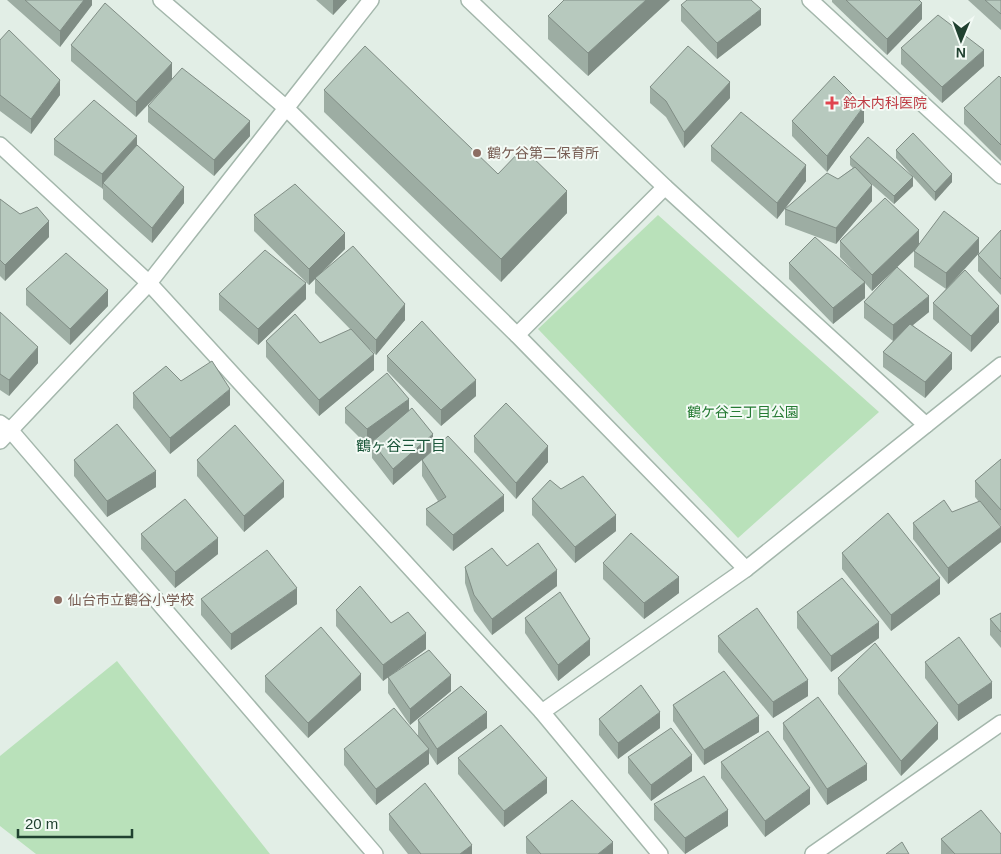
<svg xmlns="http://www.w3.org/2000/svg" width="1001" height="854" font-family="Helvetica,'Noto Sans JP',sans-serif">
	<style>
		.green { fill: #b9e1ba }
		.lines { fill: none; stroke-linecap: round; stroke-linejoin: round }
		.minor-casing { stroke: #a4b7ac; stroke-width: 18 }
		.minor { stroke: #fff; stroke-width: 15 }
		.wall { fill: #9dada3 }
		.shaded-wall { fill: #808d85 }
		.building { fill: #b7c9be; stroke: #808d85 }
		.health-dot { fill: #e0444e; stroke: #f3faf5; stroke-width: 2 }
		.education-dot { fill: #8d6e63; stroke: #f3faf5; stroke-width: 2 }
		.labels { text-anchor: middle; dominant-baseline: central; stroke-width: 4; stroke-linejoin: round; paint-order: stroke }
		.health-label { font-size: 14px; fill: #be3a42; stroke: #f3faf5; text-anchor: start }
		.education-label { font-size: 14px; fill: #785e54; stroke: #f3faf5; text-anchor: start }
		.park-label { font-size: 14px; fill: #267b34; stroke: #f3faf5 }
		.neighbourhood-label { font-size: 15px; fill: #1a5539; stroke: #f3faf5 }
	</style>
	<rect width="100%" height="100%" fill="#e2eee6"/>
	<!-- green -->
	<g class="green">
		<path d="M658,215L879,412L738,538L538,329Z"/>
		<path d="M117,661L270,854H36L0,826V756Z"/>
	</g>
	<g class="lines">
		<defs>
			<g id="minor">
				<path d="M161,0L285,107L517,335L746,569"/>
				<path d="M469,0L665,187L926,425"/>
				<path d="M810,0L1001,176"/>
				<path d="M0,145L149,283L542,712L660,854"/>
				<path d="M517,335L665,187"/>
				<path d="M0,423L11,431L375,854"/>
				<path d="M0,441L149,283L371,0"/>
				<path d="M542,712L746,569L1001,365"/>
				<path d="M813,854L1001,723"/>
			</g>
		</defs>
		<!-- minor casing -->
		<use href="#minor" class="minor-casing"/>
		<!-- minor -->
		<use href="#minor" class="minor"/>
	</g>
	<!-- wall -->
	<g class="wall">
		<path d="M7,0H92V5L60,47Z"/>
		<path d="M316,0H347L333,15Z"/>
		<path d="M670,0L588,76L548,39V16Z"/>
		<path d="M832,0H919L922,19L887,55L832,2Z"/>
		<path d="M968,0H1001V30Z"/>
		<path d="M681,5L761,25L717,59L681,21Z"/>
		<path d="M0,40L60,95L31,134L0,111Z"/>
		<path d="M71,45L172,79L250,136L214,176L148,122V106L167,85L136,117L71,61Z"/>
		<path d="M901,48L984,66L942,103L901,64Z"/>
		<path d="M1001,78V161L964,124V108Z"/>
		<path d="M650,87L730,98L684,148L666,117L650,103Z"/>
		<path d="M324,90L498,174L567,213L501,282L324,112Z"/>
		<path d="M792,121L864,122L827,172L792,136Z"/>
		<path d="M54,139L137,145L184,203L152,243L103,199V189L54,155Z"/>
		<path d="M711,146L806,181L777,219L711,161Z"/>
		<path d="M896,150L952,182L935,201L896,158Z"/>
		<path d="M850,157L913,186L894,204L868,181L872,201L836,244L785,225V209L838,179L853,168L850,165Z"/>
		<path d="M0,199L49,237L5,281L0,276Z"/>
		<path d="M254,215L345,249L323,271L405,320L376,355L370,349L374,370L319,416L266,357V341L320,343L351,330L315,293V279L309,285L254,231Z"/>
		<path d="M1001,230V295L978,271V255Z"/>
		<path d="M840,241L919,244L979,253L955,280L999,322L971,352L933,319V303L946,289L914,267V251L872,291L865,283V298L833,324L789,279V263L857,275L840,257Z"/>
		<path d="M26,289L108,306L70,345L26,305Z"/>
		<path d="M219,294L306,299L258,345L219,310Z"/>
		<path d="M864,302L929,312L913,325L952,369L925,398L883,367V352L893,341L864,318Z"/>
		<path d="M0,312L38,363L9,396L0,390Z"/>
		<path d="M387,356L476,396L441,426L387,371Z"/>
		<path d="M133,393L230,405L170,454L133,408Z"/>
		<path d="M345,408L409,410L433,449L504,511L453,551L426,525V509L438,501L422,476V460L423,459L393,485L372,458V442L380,435L367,445L345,423Z"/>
		<path d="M474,436L548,462L516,499L474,452Z"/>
		<path d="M1001,459V526L994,519L1001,542L948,584L913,539V523L952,512L979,502L975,497V481Z"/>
		<path d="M74,460L156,487L107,517L74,476Z"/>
		<path d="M197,460L284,497L244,532L197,476Z"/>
		<path d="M561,489L616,531L575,563L532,515V499Z"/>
		<path d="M141,534L218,554L175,588L141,549Z"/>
		<path d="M842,553L940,594L891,631L842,569Z"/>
		<path d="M603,563L679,593L644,619L603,579Z"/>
		<path d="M507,566L557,586L492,635L474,611L465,583V567Z"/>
		<path d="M201,599L297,604L231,650L201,615Z"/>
		<path d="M336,610L391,623L426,649L383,681L336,626Z"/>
		<path d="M797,612L879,638L831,672L797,628Z"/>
		<path d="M1001,613V648L990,635V619Z"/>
		<path d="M525,618L590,655L558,681L525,633Z"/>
		<path d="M718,636L808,696L773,718L718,652Z"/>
		<path d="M925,662L992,698L958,721L925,678Z"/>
		<path d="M265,676L361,690L308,738L265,692Z"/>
		<path d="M388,677L451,691L410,725L388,693Z"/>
		<path d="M838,678L938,739L901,776L838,694Z"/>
		<path d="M673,705L759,732L704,765L673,721Z"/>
		<path d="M599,719L660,728L618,759L599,735Z"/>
		<path d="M418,720L487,728L437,765L429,753V764L376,805L344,765V749L418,735Z"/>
		<path d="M783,723L867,780L827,805L783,739Z"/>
		<path d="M628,757L692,771L651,801L628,773Z"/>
		<path d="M458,758L547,793L504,827L458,774Z"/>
		<path d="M721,762L810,804L765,837L721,778Z"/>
		<path d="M654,804L728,826L685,854L654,820Z"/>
		<path d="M389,814L472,854H408L389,830Z"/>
		<path d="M526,837L613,854H527L526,853Z"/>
		<path d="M941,839L1001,854H941Z"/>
	</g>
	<!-- shaded-wall -->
	<g class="shaded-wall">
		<path d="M84,0H92V5L60,47V31Z"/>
		<path d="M333,0H347L333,15Z"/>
		<path d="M646,0H670L588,76V53Z"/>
		<path d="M922,3V19L887,55V39Z"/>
		<path d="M761,9V25L717,59V43Z"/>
		<path d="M984,50V66L942,103V87Z"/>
		<path d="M172,63V79L136,117V102Z"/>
		<path d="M60,80V95L31,134V119Z"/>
		<path d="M730,82V98L684,148V132Z"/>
		<path d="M864,106V122L827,172V156Z"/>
		<path d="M250,121V136L214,176V160Z"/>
		<path d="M137,136V152L103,183L102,190V174Z"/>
		<path d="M806,165V181L777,219V203Z"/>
		<path d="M952,174V182L935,201V192Z"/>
		<path d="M913,177V186L894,204V196Z"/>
		<path d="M872,185V201L836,244V228Z"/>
		<path d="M184,187V203L152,243V228Z"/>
		<path d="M567,191V213L501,282V259Z"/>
		<path d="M49,221V237L5,281V265Z"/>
		<path d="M919,230V246L872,291V275Z"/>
		<path d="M345,233V249L309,285V269Z"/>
		<path d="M979,238V253L946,289V273Z"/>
		<path d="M865,282V298L833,324V308Z"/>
		<path d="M306,283V299L258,345V329Z"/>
		<path d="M108,290V306L70,345V329Z"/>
		<path d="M929,296V312L893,341V325Z"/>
		<path d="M405,304V320L376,355V340Z"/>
		<path d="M999,306V322L971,352V336Z"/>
		<path d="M38,347V363L9,396V380Z"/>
		<path d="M952,353V369L925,398V382Z"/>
		<path d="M374,354V370L319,416V400Z"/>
		<path d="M476,380V396L441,426V410Z"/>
		<path d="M230,389V405L170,454V438Z"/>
		<path d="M409,399V415L367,445V429Z"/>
		<path d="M433,434V450L393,485V469Z"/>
		<path d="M548,446V462L516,499V483Z"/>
		<path d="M156,471V487L107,517V501Z"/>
		<path d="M284,481V497L244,532V516Z"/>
		<path d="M504,495V511L453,551V535Z"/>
		<path d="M616,515V531L575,563V547Z"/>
		<path d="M1001,527V542L948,584V568Z"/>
		<path d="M218,538V554L175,588V572Z"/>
		<path d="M557,570V586L492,635V619Z"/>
		<path d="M679,577V593L644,619V603Z"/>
		<path d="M940,578V594L891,631V615Z"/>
		<path d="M297,588V604L231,650V634Z"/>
		<path d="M879,622V638L831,672V656Z"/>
		<path d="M426,633V649L383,681V665Z"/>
		<path d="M590,639V655L558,681V665Z"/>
		<path d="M361,674V690L308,738V723Z"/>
		<path d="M451,675V691L410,725V709Z"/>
		<path d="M808,680V696L773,718V702Z"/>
		<path d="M992,682V698L958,721V705Z"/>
		<path d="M487,712V728L437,765V749Z"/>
		<path d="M660,712V728L618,759V743Z"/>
		<path d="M759,716V732L704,765V750Z"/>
		<path d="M938,723V739L901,776V761Z"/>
		<path d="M429,749V764L376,805V789Z"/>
		<path d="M692,755V771L651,801V785Z"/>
		<path d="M867,764V780L827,805V789Z"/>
		<path d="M547,778V793L504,827V811Z"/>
		<path d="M810,788V804L765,837V821Z"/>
		<path d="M728,810V826L685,854V838Z"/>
		<path d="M613,842V854H598Z"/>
		<path d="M472,845V854H460Z"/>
	</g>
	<!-- building -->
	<g class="building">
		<path d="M25,0H84L60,31Z"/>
		<path d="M564,0H646L588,53L548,16Z"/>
		<path d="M687,0H751L761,9L717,43L681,5Z"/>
		<path d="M846,0H919L922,3L887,39Z"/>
		<path d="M985,0H1001V14Z"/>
		<path d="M105,3L172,63L136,102L71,45Z"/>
		<path d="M938,15L984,50L942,87L901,48Z"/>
		<path d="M9,30L60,80L31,119L0,95V40Z"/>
		<path d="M365,46L498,174L523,148L567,191L501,259L324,90Z"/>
		<path d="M688,46L730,82L684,132L666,101L650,87Z"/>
		<path d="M182,68L250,121L214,160L148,106Z"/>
		<path d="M834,76L864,106L827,156L792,121Z"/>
		<path d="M999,76L1001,78V145L964,108Z"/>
		<path d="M94,100L137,136L102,174L54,139Z"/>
		<path d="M741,112L806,165L777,203L711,146Z"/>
		<path d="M913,133L952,174L935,192L896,150Z"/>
		<path d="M868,137L913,177L894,196L850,157Z"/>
		<path d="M137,145L184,187L152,228L103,183Z"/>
		<path d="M855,167L872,185L836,228L785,209L827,173L838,179Z"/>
		<path d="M295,184L345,233L309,269L254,215Z"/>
		<path d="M885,198L919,230L872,275L840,241Z"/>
		<path d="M0,199L20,214L37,207L49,221L5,265L0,260Z"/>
		<path d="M944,211L979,238L946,273L914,251Z"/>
		<path d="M1001,230V279L978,255Z"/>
		<path d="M815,237L865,282L833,308L789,263Z"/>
		<path d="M353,246L405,304L376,340L315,278Z"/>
		<path d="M265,250L306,283L258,329L219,294Z"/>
		<path d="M66,253L108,290L70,329L26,289Z"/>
		<path d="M897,267L929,296L893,325L864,302Z"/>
		<path d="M965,270L999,306L971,336L933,303Z"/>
		<path d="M0,312L38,347L9,380L0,374Z"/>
		<path d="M295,314L320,343L351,329L374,354L319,400L266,341Z"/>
		<path d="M422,321L476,380L441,410L387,356Z"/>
		<path d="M910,324L952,353L925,382L883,352Z"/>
		<path d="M212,361L230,389L170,438L133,393L166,366L181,381Z"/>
		<path d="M387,373L409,399L367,429L345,408Z"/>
		<path d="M506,403L548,446L516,483L474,436Z"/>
		<path d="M412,408L433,434L393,469L372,442Z"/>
		<path d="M117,424L156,471L107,501L74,460Z"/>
		<path d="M235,425L284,481L244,516L197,460Z"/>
		<path d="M448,436L504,495L453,535L426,509L446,497L422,460Z"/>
		<path d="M1001,459V510L975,481Z"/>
		<path d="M583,476L616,515L575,547L532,499L550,480L561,489Z"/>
		<path d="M185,499L218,538L175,572L141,534Z"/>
		<path d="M944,500L952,512L980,501L1001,527L948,568L913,523Z"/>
		<path d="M888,513L940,578L891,615L842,553Z"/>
		<path d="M631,533L679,577L644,603L603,563Z"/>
		<path d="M538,543L557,570L492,619L474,595L465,567L492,548L507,566Z"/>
		<path d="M267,550L297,588L231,634L201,599Z"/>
		<path d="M842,578L879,622L831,656L797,612Z"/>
		<path d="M360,586L391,623L408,612L426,633L383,665L336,610Z"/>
		<path d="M560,592L590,639L558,665L525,618Z"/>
		<path d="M757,608L808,680L773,702L718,636Z"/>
		<path d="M1001,613V632L990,619Z"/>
		<path d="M321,627L361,674L308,723L265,676Z"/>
		<path d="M959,637L992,682L958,705L925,662Z"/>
		<path d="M875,643L938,723L901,761L838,678Z"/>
		<path d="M429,650L451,675L410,709L388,677Z"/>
		<path d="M724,671L759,716L704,750L673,705Z"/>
		<path d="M641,685L660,712L618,743L599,719Z"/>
		<path d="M461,686L487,712L437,749L418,720Z"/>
		<path d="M818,697L867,764L827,789L783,723Z"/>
		<path d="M394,708L429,749L376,789L344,749Z"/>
		<path d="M501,725L547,778L504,811L458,758Z"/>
		<path d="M671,728L692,755L651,785L628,757Z"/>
		<path d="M768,731L810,788L765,821L721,762Z"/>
		<path d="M704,776L728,810L685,838L654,804Z"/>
		<path d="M425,783L472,845L460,854H421L389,814Z"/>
		<path d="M572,800L613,842L598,854H541L526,837Z"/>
		<path d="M981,810L1001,834V854H955L941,839Z"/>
		<path d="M902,842L909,854H886Z"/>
	</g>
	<!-- markers -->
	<path class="health-dot" d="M829.5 95.5h5v5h5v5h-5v5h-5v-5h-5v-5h5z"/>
	<g class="education-dot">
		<circle cx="477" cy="153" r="5"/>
		<circle cx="58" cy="600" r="5"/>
	</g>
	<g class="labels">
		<!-- health labels -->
		<g class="health-label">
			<text x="843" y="103">鈴木内科医院</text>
		</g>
		<!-- education labels -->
		<g class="education-label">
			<text x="487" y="153">鶴ケ谷第二保育所</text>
			<text x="68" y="600">仙台市立鶴谷小学校</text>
		</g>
		<!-- park labels -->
		<g class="park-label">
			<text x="743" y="412">鶴ケ谷三丁目公園</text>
		</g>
		<!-- neighbourhood labels -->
		<g class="neighbourhood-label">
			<text x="401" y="445">鶴ヶ谷三丁目</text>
		</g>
	</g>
	<!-- north arrow -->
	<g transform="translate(961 40) rotate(181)" stroke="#f3faf5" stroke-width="4" paint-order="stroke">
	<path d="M0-4L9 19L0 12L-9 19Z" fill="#204130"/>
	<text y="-8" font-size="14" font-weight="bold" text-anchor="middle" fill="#204130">N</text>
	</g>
	<!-- scale -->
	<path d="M18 829v8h114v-8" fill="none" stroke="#204130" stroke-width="2.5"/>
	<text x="25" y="829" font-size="15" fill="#204130" stroke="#f3faf5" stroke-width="4" paint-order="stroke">20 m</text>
</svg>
